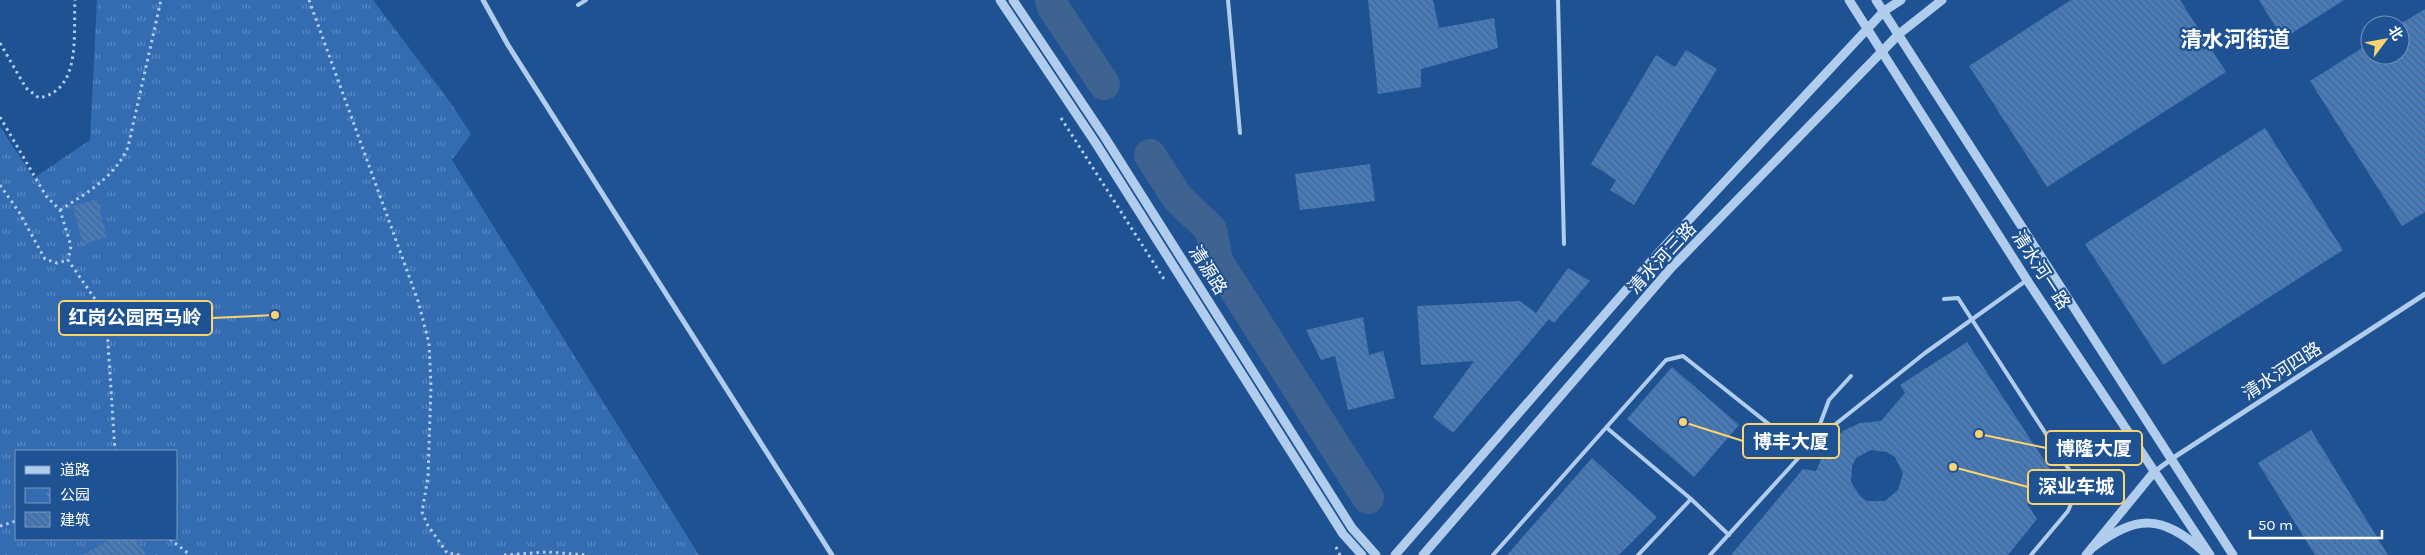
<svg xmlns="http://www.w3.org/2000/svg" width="2425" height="555" font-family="Karla,'Noto Sans SC',sans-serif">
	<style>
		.park { fill: url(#park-tufts); fill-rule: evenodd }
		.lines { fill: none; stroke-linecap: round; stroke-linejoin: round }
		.river { stroke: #3e6391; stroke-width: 32 }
		.building { fill: url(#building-back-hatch); fill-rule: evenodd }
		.path { stroke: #b1cdee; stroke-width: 3; stroke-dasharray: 2.5 4; stroke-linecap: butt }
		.service { stroke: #b1cdee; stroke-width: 4 }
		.minor { stroke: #b1cdee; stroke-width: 5 }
		.tertiary { stroke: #b1cdee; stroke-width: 9 }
		.labels { text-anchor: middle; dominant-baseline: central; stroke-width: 4.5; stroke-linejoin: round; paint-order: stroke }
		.street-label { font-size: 18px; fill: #fff; stroke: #1f5293 }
		.district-label { font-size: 22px; font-weight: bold; fill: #fff; stroke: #1f5293 }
		.leader { fill: none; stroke: #fcd371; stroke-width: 2 }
		.callout-dot { fill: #fcd371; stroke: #1f5293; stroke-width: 2 }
		.callout { fill: #1f5293; stroke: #fcd371; stroke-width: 2 }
		.callout-label { font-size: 19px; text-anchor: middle; font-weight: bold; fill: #fff }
	</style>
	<defs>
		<pattern id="park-tufts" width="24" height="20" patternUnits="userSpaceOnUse" patternTransform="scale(1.25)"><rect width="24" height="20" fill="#336cb1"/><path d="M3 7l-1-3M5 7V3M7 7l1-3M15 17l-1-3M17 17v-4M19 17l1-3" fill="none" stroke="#5c89c1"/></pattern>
		<pattern id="building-back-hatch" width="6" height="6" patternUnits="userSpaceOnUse" patternTransform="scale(1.25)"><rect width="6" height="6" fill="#487bb9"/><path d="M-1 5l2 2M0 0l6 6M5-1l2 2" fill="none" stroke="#4a6688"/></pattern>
	</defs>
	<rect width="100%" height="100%" fill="#1f5293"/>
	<!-- park -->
	<path class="park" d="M97,0H373L450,102L471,134L452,160L699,555H0V127L34,178L90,140ZM16,451H176V539H16Z"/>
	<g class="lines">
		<!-- river -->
		<g class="river">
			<path d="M1051,0L1053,7L1104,84"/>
			<path d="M1150,155L1177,197L1211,230L1217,261L1368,498"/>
		</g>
	</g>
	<!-- building -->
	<g class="building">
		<path d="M1368,0H1433L1439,28L1494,18L1498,48L1421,69V87L1378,94Z"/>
		<path d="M2071,0H2180L2226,72L2047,187L1969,66Z"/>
		<path d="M2259,0H2344L2283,39Z"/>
		<path d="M2425,9V212L2402,226L2310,81L2370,43V55H2400V24Z"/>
		<path d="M1686,50L1717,69L1634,205L1610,190L1616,180L1591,164L1656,55L1675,67Z"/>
		<path d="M2265,128L2343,250L2163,365L2085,244Z"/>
		<path d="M1370,164L1375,201L1300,210L1295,174Z"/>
		<path d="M97,199L107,237L83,244L73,206Z"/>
		<path d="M1568,268L1590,281L1554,323L1549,319L1453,433L1433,417L1474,361L1421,365L1417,306L1520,301L1536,313Z"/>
		<path d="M1363,317L1369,355L1383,351L1395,398L1348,410L1335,356L1321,360L1306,330Z"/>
		<path d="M1967,342L2059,483L2027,504L2037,519L2008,555H1731L1803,469L1816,471L1828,444L1843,431L1860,423L1881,421L1905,393L1900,385ZM1871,450L1887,452L1895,457L1903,473L1898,490L1885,501H1867L1860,496L1851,482L1852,466L1856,458Z"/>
		<path d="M1672,367L1739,425L1694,477L1627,419Z"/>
		<path d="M2311,430L2388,555H2315L2258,463Z"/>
		<path d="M1592,458L1657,517L1619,555H1507Z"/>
		<path d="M110,539H136L146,555H83Z"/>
	</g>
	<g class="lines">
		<!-- path -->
		<g class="path">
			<path d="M309,0L418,301L429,343L431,386L428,477L422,512L427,524L447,553L460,555"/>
			<path d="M0,43L26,88L39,98C82,90 73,34 75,0"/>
			<path d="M0,117L46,196L60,210L71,246L68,260L97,302L107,328L115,451"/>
			<path d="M1061,118L1164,279"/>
			<path d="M0,185L19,212L45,259L57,263L68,260"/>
			<path d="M60,210C87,193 115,177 128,147L161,0"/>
			<path d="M0,526L16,521"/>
			<path d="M170,539L190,555"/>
			<path d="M1336,547L1340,555"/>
			<path d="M504,555L547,552L587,555"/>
		</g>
		<!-- service -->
		<g class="service">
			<path d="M1228,0L1240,133"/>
			<path d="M1558,0L1564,244"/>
			<path d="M578,5L586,0"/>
			<path d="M1944,299L1958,298L2079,485L2068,511L2031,555"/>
			<path d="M1607,428L1691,499L1729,535"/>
			<path d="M1814,440L1829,400L1851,376"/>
			<path d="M1493,555L1666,360L1683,356L1804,452"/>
			<path d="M1638,555L1691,499"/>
			<path d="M1710,555L1813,442L1925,353L2027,280"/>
		</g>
		<!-- minor -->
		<g class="minor">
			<path d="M483,0L508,45L832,555"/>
			<path d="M2154,472L2173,458L2425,294"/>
		</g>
		<!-- tertiary -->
		<g class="tertiary">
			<path d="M1000,0L1095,142L1343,534L1362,555"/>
			<path d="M1013,0L1104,136L1352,528L1376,555"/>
			<path d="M1849,0L2027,280L2210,555"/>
			<path d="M1876,0L2233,555"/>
			<path d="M2093,547C2137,515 2161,514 2203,551"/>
			<path d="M1395,555L1660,251L1884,11L1901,0"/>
			<path d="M1423,555L1671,268L1899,34L1942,0"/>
			<path d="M2086,555L2154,472"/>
		</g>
	</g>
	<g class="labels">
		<!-- street labels -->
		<g class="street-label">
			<text transform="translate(1662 258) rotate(-47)">清水河三路</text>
			<text transform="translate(1208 270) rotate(58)">清源路</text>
			<text transform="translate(2041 270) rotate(57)">清水河一路</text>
			<text transform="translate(2282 371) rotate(-33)">清水河四路</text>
		</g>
		<!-- district labels -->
		<g class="district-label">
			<text x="2235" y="40">清水河街道</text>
		</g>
	</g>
	<!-- callouts -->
	<path class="leader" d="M275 315L212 318M1683 422L1743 441M1979 434L2046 448M1953 467L2028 487"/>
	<g class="callout-dot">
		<circle cx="275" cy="315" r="5"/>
		<circle cx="1683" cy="422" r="5"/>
		<circle cx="1979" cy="434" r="5"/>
		<circle cx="1953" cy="467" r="5"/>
	</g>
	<g class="callout">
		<rect x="59" y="301" width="153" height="34" rx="5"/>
		<rect x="1743" y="424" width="96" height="34" rx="5"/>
		<rect x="2046" y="431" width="96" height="34" rx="5"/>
		<rect x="2028" y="470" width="96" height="34" rx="5"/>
	</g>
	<g class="callout-label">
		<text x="135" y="324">红岗公园西马岭</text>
		<text x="1791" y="448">博丰大厦</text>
		<text x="2094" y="455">博隆大厦</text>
		<text x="2076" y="493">深业车城</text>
	</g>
	<!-- legend -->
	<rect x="15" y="450" width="162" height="90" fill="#1f5293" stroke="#7997be"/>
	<rect x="25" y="466" width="25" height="8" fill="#b1cdee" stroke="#7997be"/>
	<text x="60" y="475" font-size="15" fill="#ffffff">道路</text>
	<rect x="25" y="488" width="25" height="15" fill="url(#park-tufts)" stroke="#7997be"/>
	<text x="60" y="500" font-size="15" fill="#ffffff">公园</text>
	<rect x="25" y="512" width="25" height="15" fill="url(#building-back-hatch)" stroke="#7997be"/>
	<text x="60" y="525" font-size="15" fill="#ffffff">建筑</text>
	<!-- north arrow -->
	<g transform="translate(2385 40) rotate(58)"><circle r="24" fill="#1f5293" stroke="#7997be"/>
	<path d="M0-4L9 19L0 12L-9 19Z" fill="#fcd371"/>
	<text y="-8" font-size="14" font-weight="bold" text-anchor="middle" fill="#ffffff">北</text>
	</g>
	<!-- scale -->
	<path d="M2250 530v8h132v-8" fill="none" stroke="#ffffff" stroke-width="2.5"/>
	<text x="2258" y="530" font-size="15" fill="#ffffff" stroke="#1f5293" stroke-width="4" paint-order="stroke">50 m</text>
</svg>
